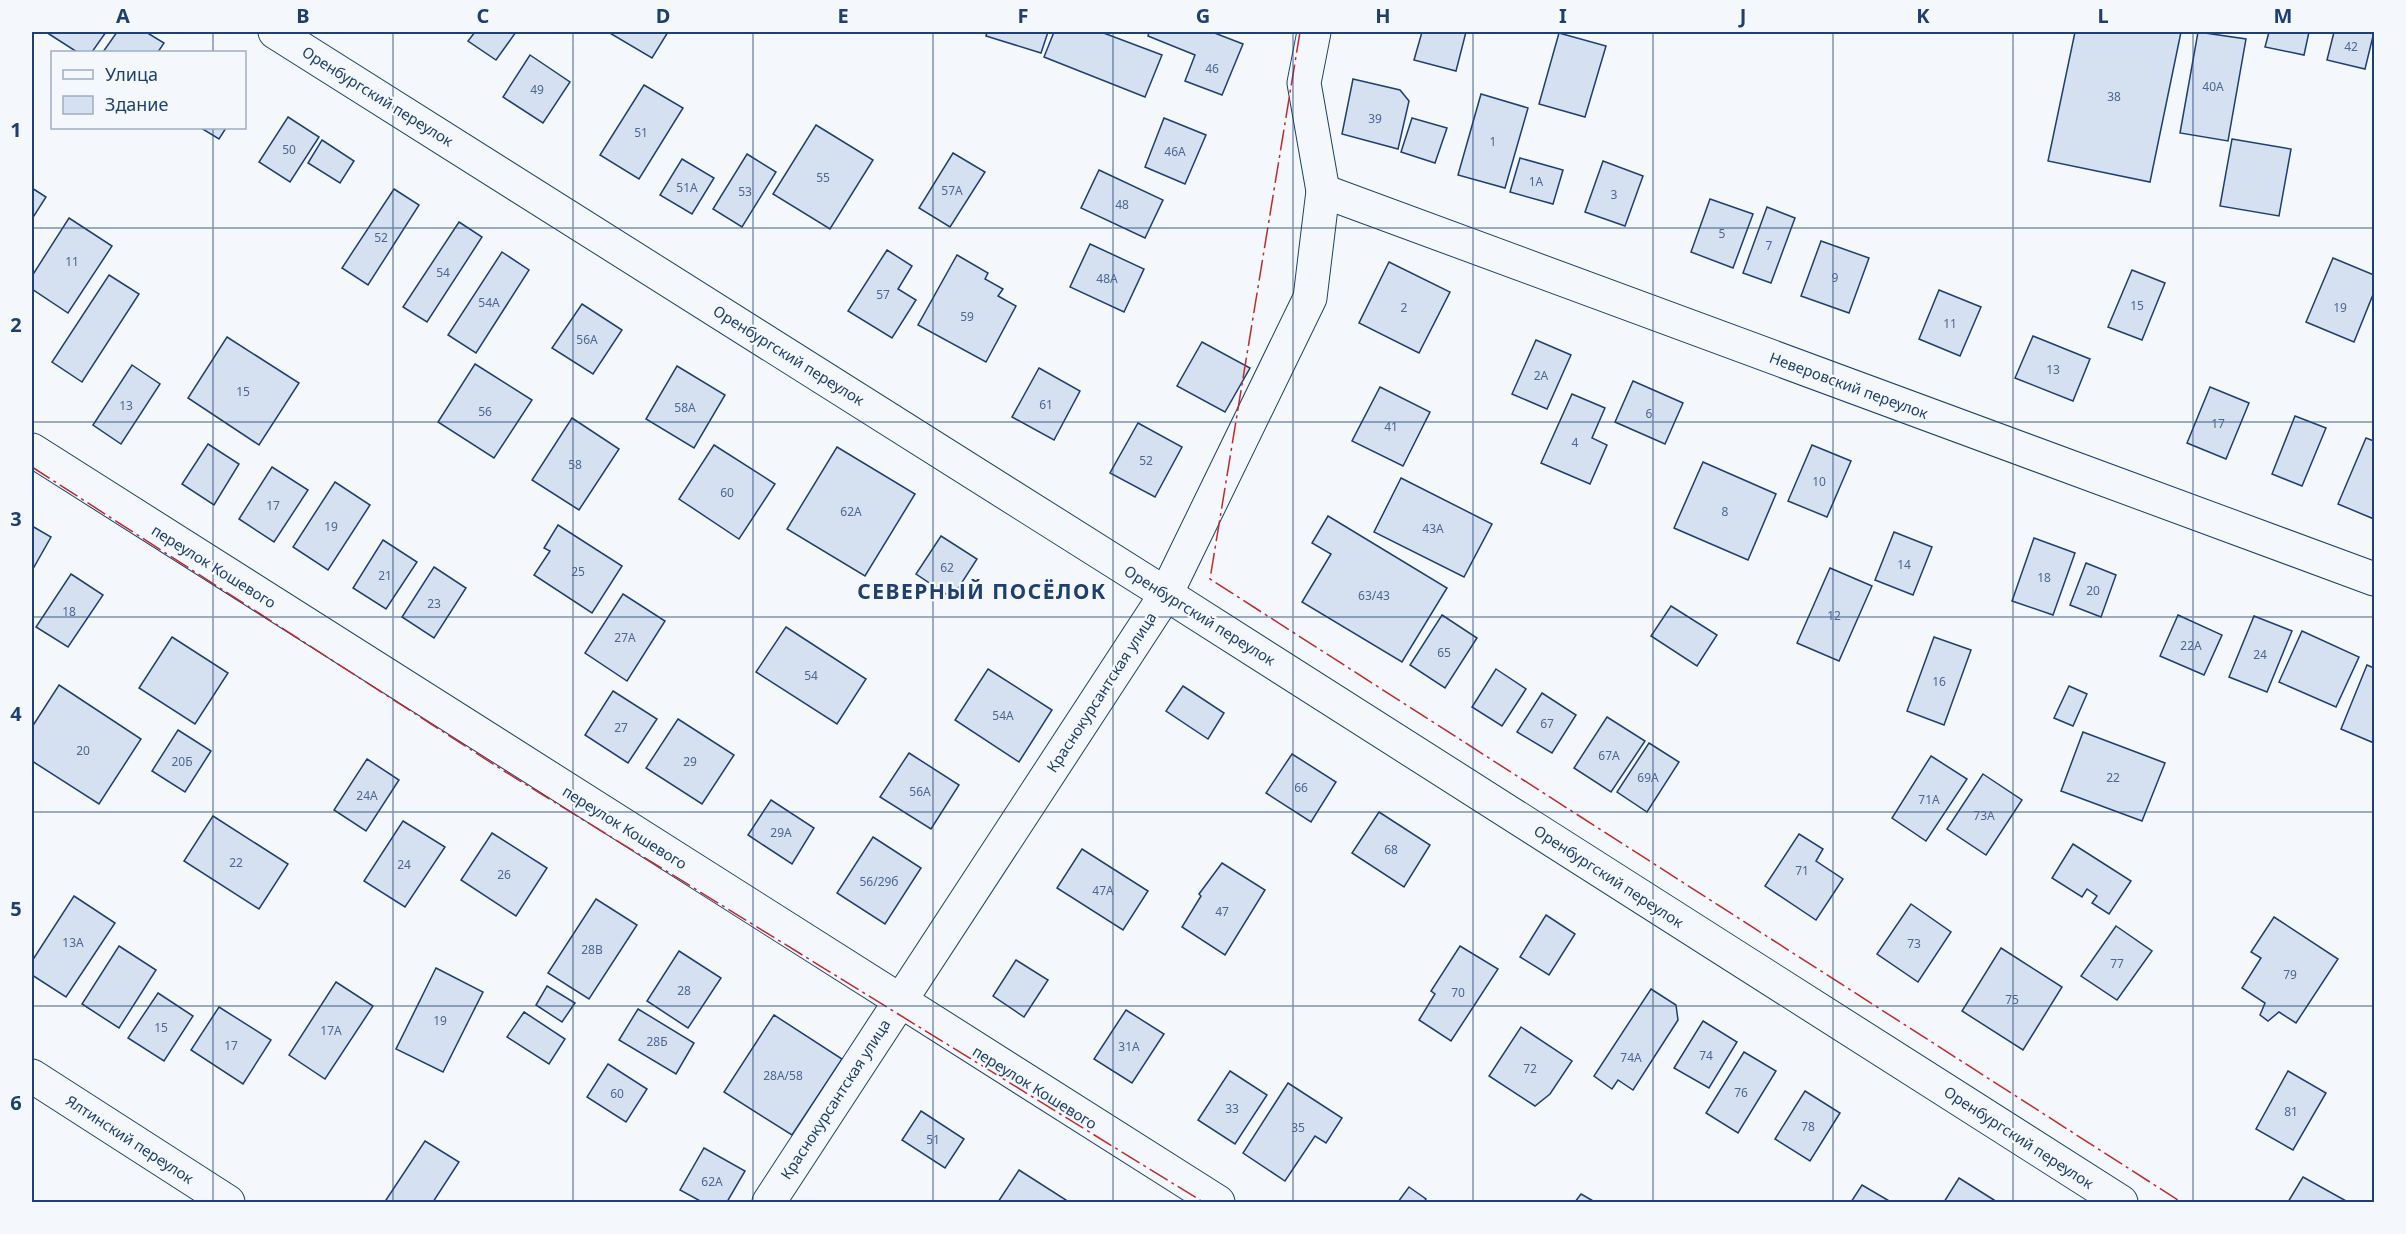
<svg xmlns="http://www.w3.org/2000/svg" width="2406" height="1234" font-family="'Noto Sans',sans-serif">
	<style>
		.building { fill: #d5e0f0; stroke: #1d3f73; stroke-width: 1.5 }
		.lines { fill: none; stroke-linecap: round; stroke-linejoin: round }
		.minor-casing { stroke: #1d3f73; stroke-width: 35 }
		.minor { stroke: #f4f7fb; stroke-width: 33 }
		.fence { stroke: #1d3f73; stroke-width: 1.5; stroke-dasharray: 8 3; stroke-linecap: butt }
		.power { stroke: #c62828; stroke-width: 1.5; stroke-dasharray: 21 4.5 3 4.5; stroke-linecap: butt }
		.grid { fill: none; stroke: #1d3f73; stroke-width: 1.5; stroke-opacity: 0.55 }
		.labels { text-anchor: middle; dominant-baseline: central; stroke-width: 4.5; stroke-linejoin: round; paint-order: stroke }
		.number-label { font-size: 12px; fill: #4b6792 }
		.street-label { font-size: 15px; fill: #1d3f73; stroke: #f4f7fb }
		.district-label { font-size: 21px; font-weight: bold; letter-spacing: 1.5px; fill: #1d3f73; stroke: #f4f7fb }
		.neatline { fill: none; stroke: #1d3f73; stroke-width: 2 }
		.grid-label { font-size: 20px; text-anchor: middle; font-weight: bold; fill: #1d3f73 }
	</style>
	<rect width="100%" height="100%" fill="#f4f7fb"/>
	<!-- building -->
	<g class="building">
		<path d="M51,32H106L92,52H77L49,34Z"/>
		<path d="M117,32H146L164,43L158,52H103Z"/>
		<path d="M475,32H516L496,60L468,41Z"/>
		<path d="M608,32H668L652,58Z"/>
		<path d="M987,32H1048L1041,53L986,36Z"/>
		<path d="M1054,32H1101L1162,55L1145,97L1044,57Z"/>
		<path d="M1149,32H1212L1243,44L1222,95L1185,81L1195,55L1148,36Z"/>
		<path d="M1422,32H1466L1456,71L1414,60Z"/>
		<path d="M2075,32H2181L2150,182L2048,161Z"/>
		<path d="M2198,32L2246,39L2228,141L2180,133Z"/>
		<path d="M2269,32H2309L2304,55L2265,47Z"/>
		<path d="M2334,32H2374L2365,69L2327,60Z"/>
		<path d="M1559,33L1606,46L1585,117L1539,104Z"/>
		<path d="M530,55L570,82L543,123L503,97Z"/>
		<path d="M1353,79L1400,90L1409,101L1398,149L1342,134Z"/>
		<path d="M644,85L683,108L639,179L600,155Z"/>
		<path d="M1481,94L1528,108L1505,188L1458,175Z"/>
		<path d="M288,117L319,137L290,182L259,162Z"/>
		<path d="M1164,118L1206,135L1185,184L1145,167Z"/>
		<path d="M1412,118L1447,128L1435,163L1401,152Z"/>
		<path d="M816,125L873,160L830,229L773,194Z"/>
		<path d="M201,128H226L219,139Z"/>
		<path d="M2232,139L2291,149L2279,216L2220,206Z"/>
		<path d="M322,140L354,161L340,183L308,163Z"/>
		<path d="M953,153L985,172L950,227L919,208Z"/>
		<path d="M747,154L776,172L742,227L713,209Z"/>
		<path d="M1520,158L1563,170L1553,204L1510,192Z"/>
		<path d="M682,159L714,178L692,214L660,195Z"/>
		<path d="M1603,161L1643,176L1625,226L1585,212Z"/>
		<path d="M1099,170L1163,200L1145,238L1081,208Z"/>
		<path d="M32,188L46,197L32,219Z"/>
		<path d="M394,189L419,205L368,285L342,268Z"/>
		<path d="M1710,199L1753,214L1733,268L1691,252Z"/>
		<path d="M1767,207L1795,218L1771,283L1743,273Z"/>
		<path d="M69,218L112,246L68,313L32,289V276Z"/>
		<path d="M459,222L482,237L427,322L403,307Z"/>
		<path d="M1821,241L1869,258L1849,313L1801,296Z"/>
		<path d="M1090,244L1144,269L1124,312L1070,287Z"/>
		<path d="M887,250L912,266L898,289L916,300L892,338L848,311Z"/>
		<path d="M502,252L529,270L476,353L448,335Z"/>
		<path d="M957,255L988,273L985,279L1003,289L998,296L1016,306L986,362L918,325Z"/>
		<path d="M2333,258L2374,275V292L2354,342L2306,322Z"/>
		<path d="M1389,262L1450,292L1419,353L1359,323Z"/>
		<path d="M2132,270L2165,283L2142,340L2108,327Z"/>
		<path d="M109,275L139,294L82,382L52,362Z"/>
		<path d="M1939,290L1981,307L1960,356L1919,339Z"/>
		<path d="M582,304L622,330L593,374L552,348Z"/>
		<path d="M2033,336L2090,359L2073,401L2015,378Z"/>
		<path d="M227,337L299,383L259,445L188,398Z"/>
		<path d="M1536,340L1571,355L1547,409L1512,394Z"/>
		<path d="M1202,342L1250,368L1225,412L1177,386Z"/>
		<path d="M475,364L532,400L494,458L438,422Z"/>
		<path d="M132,365L160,384L121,444L93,425Z"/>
		<path d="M677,366L725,395L694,448L646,419Z"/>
		<path d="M1039,368L1080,391L1054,440L1012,417Z"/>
		<path d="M1633,381L1683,403L1665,444L1615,422Z"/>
		<path d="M1380,387L1430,412L1403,466L1352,441Z"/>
		<path d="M2210,387L2249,403L2226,459L2187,443Z"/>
		<path d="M1572,394L1605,408L1592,438L1607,445L1590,484L1541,463Z"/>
		<path d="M2295,416L2326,428L2302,486L2272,474Z"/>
		<path d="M572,418L619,449L579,510L532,480Z"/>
		<path d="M1138,423L1182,447L1155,497L1110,473Z"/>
		<path d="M2366,438L2374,441V519L2338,504Z"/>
		<path d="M208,444L239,464L214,505L182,484Z"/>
		<path d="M714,445L775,484L739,539L679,499Z"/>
		<path d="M1812,445L1851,461L1827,517L1788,501Z"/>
		<path d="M837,447L915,494L865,576L787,529Z"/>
		<path d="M1703,462L1776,494L1748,560L1674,528Z"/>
		<path d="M272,467L308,490L274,542L239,519Z"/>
		<path d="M1401,478L1492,524L1464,577L1374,532Z"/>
		<path d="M335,482L370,505L328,570L293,547Z"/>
		<path d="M1328,516L1447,588L1402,662L1302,602L1331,554L1312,543Z"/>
		<path d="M558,525L622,566L592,613L534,575L550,551L544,548Z"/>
		<path d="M32,526L51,537L34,567L32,566Z"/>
		<path d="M1894,532L1932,547L1913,595L1875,580Z"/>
		<path d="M941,536L977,559L952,598L916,574Z"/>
		<path d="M2034,538L2075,553L2053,615L2012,601Z"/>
		<path d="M383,540L417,562L386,609L353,588Z"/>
		<path d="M2086,563L2116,575L2101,617L2070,605Z"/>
		<path d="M434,567L466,588L434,638L402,617Z"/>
		<path d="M1830,568L1872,586L1839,661L1797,643Z"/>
		<path d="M71,574L103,595L68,647L36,627Z"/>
		<path d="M623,594L665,621L627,681L585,653Z"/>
		<path d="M1671,606L1717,635L1697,666L1651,636Z"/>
		<path d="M1442,615L1477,638L1445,688L1410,665Z"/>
		<path d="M2178,615L2222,635L2204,675L2160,656Z"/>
		<path d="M2254,616L2292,631L2267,692L2229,677Z"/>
		<path d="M786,627L866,679L837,724L756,672Z"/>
		<path d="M2302,631L2359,657L2336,707L2279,682Z"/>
		<path d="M172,637L228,673L195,724L139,688Z"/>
		<path d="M1934,637L1971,650L1944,725L1907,711Z"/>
		<path d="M2367,665L2374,668V743L2341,729Z"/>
		<path d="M988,669L1052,710L1019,762L955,720Z"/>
		<path d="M1496,669L1526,689L1502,726L1472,707Z"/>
		<path d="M59,685L141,739L99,804L32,761V727Z"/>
		<path d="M1183,686L1224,713L1208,739L1166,711Z"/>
		<path d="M2069,686L2087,694L2073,726L2054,718Z"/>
		<path d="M613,691L657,719L628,763L585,735Z"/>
		<path d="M1542,693L1576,715L1552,753L1517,732Z"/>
		<path d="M1607,717L1645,741L1611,792L1574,768Z"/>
		<path d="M678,719L734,755L702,804L646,768Z"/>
		<path d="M178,730L211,751L185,792L152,771Z"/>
		<path d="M2083,732L2165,763L2142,821L2061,791Z"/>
		<path d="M1649,743L1679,762L1647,812L1617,792Z"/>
		<path d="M909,753L959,785L931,829L880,797Z"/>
		<path d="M1292,754L1336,782L1311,822L1266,793Z"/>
		<path d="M1931,756L1967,779L1926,841L1892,818Z"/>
		<path d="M367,759L399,780L366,831L334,810Z"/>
		<path d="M1983,774L2022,800L1986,855L1947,829Z"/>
		<path d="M771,800L814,828L792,864L748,835Z"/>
		<path d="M1379,812L1430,845L1404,887L1352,853Z"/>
		<path d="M213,816L288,864L259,909L184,861Z"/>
		<path d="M403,821L445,847L405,907L364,881Z"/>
		<path d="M492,833L547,868L516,916L461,880Z"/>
		<path d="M1799,834L1823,849L1816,861L1843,879L1816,920L1765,886Z"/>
		<path d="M873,837L921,868L885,924L837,893Z"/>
		<path d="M2073,844L2131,881L2109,914L2092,903L2097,896L2087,889L2082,897L2052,878Z"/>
		<path d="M1082,849L1148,891L1123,930L1057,888Z"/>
		<path d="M1222,863L1265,890L1225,955L1182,927L1201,896L1199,894Z"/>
		<path d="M74,896L115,923L66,997L32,975V961Z"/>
		<path d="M596,899L637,925L589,999L548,973Z"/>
		<path d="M1911,904L1951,932L1918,982L1877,954Z"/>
		<path d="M1546,915L1575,934L1549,975L1520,957Z"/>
		<path d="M2274,917L2338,959L2296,1023L2279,1012L2268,1021L2260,1015L2265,1003L2242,988L2261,958L2251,952Z"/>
		<path d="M2116,926L2152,951L2117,1000L2081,976Z"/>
		<path d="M119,946L156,970L119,1028L82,1004Z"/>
		<path d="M1460,946L1498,969L1451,1041L1419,1020L1435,994L1431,991Z"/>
		<path d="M2001,948L2062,987L2023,1050L1962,1011Z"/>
		<path d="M679,951L721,978L688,1028L647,1001Z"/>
		<path d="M1016,960L1048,980L1024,1017L993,996Z"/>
		<path d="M436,968L483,992L443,1072L396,1049Z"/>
		<path d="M336,982L373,1006L325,1079L289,1055Z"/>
		<path d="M547,986L575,1003L562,1022L536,1005Z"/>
		<path d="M1651,989L1676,1005L1678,1020L1633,1090L1618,1080L1612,1089L1594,1076Z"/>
		<path d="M158,993L193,1016L164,1061L128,1038Z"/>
		<path d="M219,1007L271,1040L243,1084L191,1050Z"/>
		<path d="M638,1009L694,1043L676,1074L619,1040Z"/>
		<path d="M1126,1010L1164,1034L1132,1083L1094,1059Z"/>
		<path d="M524,1012L565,1039L549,1064L507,1037Z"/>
		<path d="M774,1015L842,1059L792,1135L724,1092Z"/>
		<path d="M1703,1021L1737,1042L1709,1088L1674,1068Z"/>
		<path d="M1521,1027L1572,1061L1550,1094L1535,1106L1489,1076Z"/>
		<path d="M1744,1052L1776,1071L1738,1133L1706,1113Z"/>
		<path d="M608,1064L647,1089L626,1122L587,1097Z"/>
		<path d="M1230,1071L1267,1095L1235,1144L1198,1120Z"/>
		<path d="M2288,1071L2326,1093L2293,1150L2256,1129Z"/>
		<path d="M1288,1083L1342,1118L1326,1143L1315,1136L1285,1181L1243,1153Z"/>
		<path d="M1805,1091L1840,1113L1810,1161L1775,1139Z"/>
		<path d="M921,1111L964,1139L945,1168L902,1140Z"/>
		<path d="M425,1141L459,1162L433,1202H390L386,1200Z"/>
		<path d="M704,1148L745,1171L727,1202H702L680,1190Z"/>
		<path d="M1019,1170L1066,1200L1065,1202H998Z"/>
		<path d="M2303,1177L2348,1202H2288Z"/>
		<path d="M1959,1178L1994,1200L1992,1202H1944Z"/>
		<path d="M1862,1185L1891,1202H1851Z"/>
		<path d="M1409,1187L1426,1199L1424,1202H1398Z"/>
		<path d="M1581,1194L1595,1202H1575Z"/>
	</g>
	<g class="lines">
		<defs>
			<g id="minor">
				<path d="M275,32L1166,594L2121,1202"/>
				<path d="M1323,191L2374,579"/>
				<path d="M32,450L1218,1202"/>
				<path d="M32,1076L228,1202"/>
				<path d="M769,1202L1166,594L1310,298L1323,191L1304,83L1314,32"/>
			</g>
		</defs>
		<!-- minor casing -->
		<use href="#minor" class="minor-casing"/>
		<!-- minor -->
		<use href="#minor" class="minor"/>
		<!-- fence -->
		<path class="fence" d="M32,1200L36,1202"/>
		<!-- power -->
		<g class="power">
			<path d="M1300,32L1210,579L2181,1202"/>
			<path d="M32,467L504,771L1203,1202"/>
		</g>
	</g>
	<!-- grid -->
	<path class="grid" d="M213,32V52M393,32V1202M573,32V1202M753,32V1202M933,32V1202M1113,32V1202M1293,32V1202M1473,32V1202M1653,32V1202M1833,32V1202M2013,32V1202M2193,32V1202M213,128V1202M32,228H2374M32,422H2374M32,617H2374M32,812H2374M32,1006H2374"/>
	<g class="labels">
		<!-- number labels -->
		<g class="number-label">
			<text x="2351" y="46">42</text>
			<text x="1212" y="68">46</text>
			<text x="2213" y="86">40А</text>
			<text x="537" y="89">49</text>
			<text x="2114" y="96">38</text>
			<text x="1375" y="118">39</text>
			<text x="641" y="132">51</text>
			<text x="1493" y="141">1</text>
			<text x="289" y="149">50</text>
			<text x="1175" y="151">46А</text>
			<text x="823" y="177">55</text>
			<text x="1536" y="181">1А</text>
			<text x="687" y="187">51А</text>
			<text x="952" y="190">57А</text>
			<text x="745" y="191">53</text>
			<text x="1614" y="194">3</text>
			<text x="1122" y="204">48</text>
			<text x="1722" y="233">5</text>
			<text x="381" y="237">52</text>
			<text x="1769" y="245">7</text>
			<text x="72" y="261">11</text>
			<text x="443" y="272">54</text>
			<text x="1835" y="277">9</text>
			<text x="1107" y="278">48А</text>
			<text x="883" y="294">57</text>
			<text x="489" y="302">54А</text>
			<text x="2137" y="305">15</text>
			<text x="1404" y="307">2</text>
			<text x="2340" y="307">19</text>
			<text x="967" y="316">59</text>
			<text x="1950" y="323">11</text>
			<text x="587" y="339">56А</text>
			<text x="2053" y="369">13</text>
			<text x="1541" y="375">2А</text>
			<text x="243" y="391">15</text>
			<text x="1046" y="404">61</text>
			<text x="126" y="405">13</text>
			<text x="685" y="407">58А</text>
			<text x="485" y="411">56</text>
			<text x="1649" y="413">6</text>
			<text x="2218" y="423">17</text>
			<text x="1391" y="426">41</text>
			<text x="1575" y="442">4</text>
			<text x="1146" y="460">52</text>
			<text x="575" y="464">58</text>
			<text x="1819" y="481">10</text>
			<text x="727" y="492">60</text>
			<text x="273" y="505">17</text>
			<text x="851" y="511">62А</text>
			<text x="1725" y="511">8</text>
			<text x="331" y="526">19</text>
			<text x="1433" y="528">43А</text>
			<text x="1904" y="564">14</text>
			<text x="947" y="567">62</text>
			<text x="578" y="571">25</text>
			<text x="385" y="575">21</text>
			<text x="2044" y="577">18</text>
			<text x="2093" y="590">20</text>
			<text x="1374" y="595">63/43</text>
			<text x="434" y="603">23</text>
			<text x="69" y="611">18</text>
			<text x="1834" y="615">12</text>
			<text x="625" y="637">27А</text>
			<text x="2191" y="645">22А</text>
			<text x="1444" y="652">65</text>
			<text x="2260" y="654">24</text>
			<text x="811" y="675">54</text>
			<text x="1939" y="681">16</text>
			<text x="1003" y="715">54А</text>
			<text x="1547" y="723">67</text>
			<text x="621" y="727">27</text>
			<text x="83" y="750">20</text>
			<text x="1609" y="755">67А</text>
			<text x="182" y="761">20Б</text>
			<text x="690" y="761">29</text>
			<text x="1648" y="777">69А</text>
			<text x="2113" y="777">22</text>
			<text x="1301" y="787">66</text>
			<text x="920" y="791">56А</text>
			<text x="367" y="795">24А</text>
			<text x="1929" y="799">71А</text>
			<text x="1984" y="815">73А</text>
			<text x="781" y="832">29А</text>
			<text x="1391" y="849">68</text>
			<text x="236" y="862">22</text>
			<text x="404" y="864">24</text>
			<text x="1802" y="870">71</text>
			<text x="504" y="874">26</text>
			<text x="879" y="881">56/29б</text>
			<text x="1103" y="890">47А</text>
			<text x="1222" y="911">47</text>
			<text x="73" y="942">13А</text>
			<text x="1914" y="943">73</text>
			<text x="592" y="949">28В</text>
			<text x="2117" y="963">77</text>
			<text x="2290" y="974">79</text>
			<text x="684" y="990">28</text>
			<text x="1458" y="992">70</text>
			<text x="2012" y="999">75</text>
			<text x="440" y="1020">19</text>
			<text x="161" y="1027">15</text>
			<text x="331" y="1030">17А</text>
			<text x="657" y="1041">28Б</text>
			<text x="231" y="1045">17</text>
			<text x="1129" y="1046">31А</text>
			<text x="1706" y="1055">74</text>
			<text x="1631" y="1057">74А</text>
			<text x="1530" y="1068">72</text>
			<text x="783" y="1075">28А/58</text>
			<text x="1741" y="1092">76</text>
			<text x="617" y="1093">60</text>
			<text x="1232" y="1108">33</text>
			<text x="2291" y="1111">81</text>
			<text x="1808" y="1126">78</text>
			<text x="1298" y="1127">35</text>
			<text x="933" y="1139">51</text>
			<text x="712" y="1181">62А</text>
		</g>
		<!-- street labels -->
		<g class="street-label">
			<text transform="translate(378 96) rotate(32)">Оренбургский переулок</text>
			<text transform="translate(789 355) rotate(32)">Оренбургский переулок</text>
			<text transform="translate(1849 385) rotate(20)">Неверовский переулок</text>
			<text transform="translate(214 566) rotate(32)">переулок Кошевого</text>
			<text transform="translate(1200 615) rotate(32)">Оренбургский переулок</text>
			<text transform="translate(1101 692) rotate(-57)">Краснокурсантская улица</text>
			<text transform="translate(625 827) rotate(32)">переулок Кошевого</text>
			<text transform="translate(1609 876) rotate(33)">Оренбургский переулок</text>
			<text transform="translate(1035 1087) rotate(32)">переулок Кошевого</text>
			<text transform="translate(835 1099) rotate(-57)">Краснокурсантская улица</text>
			<text transform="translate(2019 1137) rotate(33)">Оренбургский переулок</text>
			<text transform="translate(130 1139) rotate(33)">Ялтинский переулок</text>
		</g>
		<!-- district labels -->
		<g class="district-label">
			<text x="982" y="591">СЕВЕРНЫЙ ПОСЁЛОК</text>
		</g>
	</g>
	<!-- border -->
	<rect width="2406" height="1234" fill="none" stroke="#f4f7fb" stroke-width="66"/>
	<!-- legend -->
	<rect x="51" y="51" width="195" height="78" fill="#f4f7fb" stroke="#9eadc5" stroke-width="1.5"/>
	<rect x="63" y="70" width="30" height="9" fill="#f4f7fb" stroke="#9eadc5" stroke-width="1.5"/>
	<text x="105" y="81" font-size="18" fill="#1d3f73">Улица</text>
	<rect x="63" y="96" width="30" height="18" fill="#d5e0f0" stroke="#9eadc5" stroke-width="1.5"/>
	<text x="105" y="111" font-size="18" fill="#1d3f73">Здание</text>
	<rect x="33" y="33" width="2340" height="1168" class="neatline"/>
	<g class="grid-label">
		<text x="123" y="23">A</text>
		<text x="303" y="23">B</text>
		<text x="483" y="23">C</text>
		<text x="663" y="23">D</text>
		<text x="843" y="23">E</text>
		<text x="1023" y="23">F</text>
		<text x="1203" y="23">G</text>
		<text x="1383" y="23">H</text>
		<text x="1563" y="23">I</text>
		<text x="1743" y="23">J</text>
		<text x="1923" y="23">K</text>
		<text x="2103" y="23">L</text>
		<text x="2283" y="23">M</text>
		<text x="16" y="137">1</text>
		<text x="16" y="332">2</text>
		<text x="16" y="526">3</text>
		<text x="16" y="721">4</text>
		<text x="16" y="916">5</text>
		<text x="16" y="1110">6</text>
	</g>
</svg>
